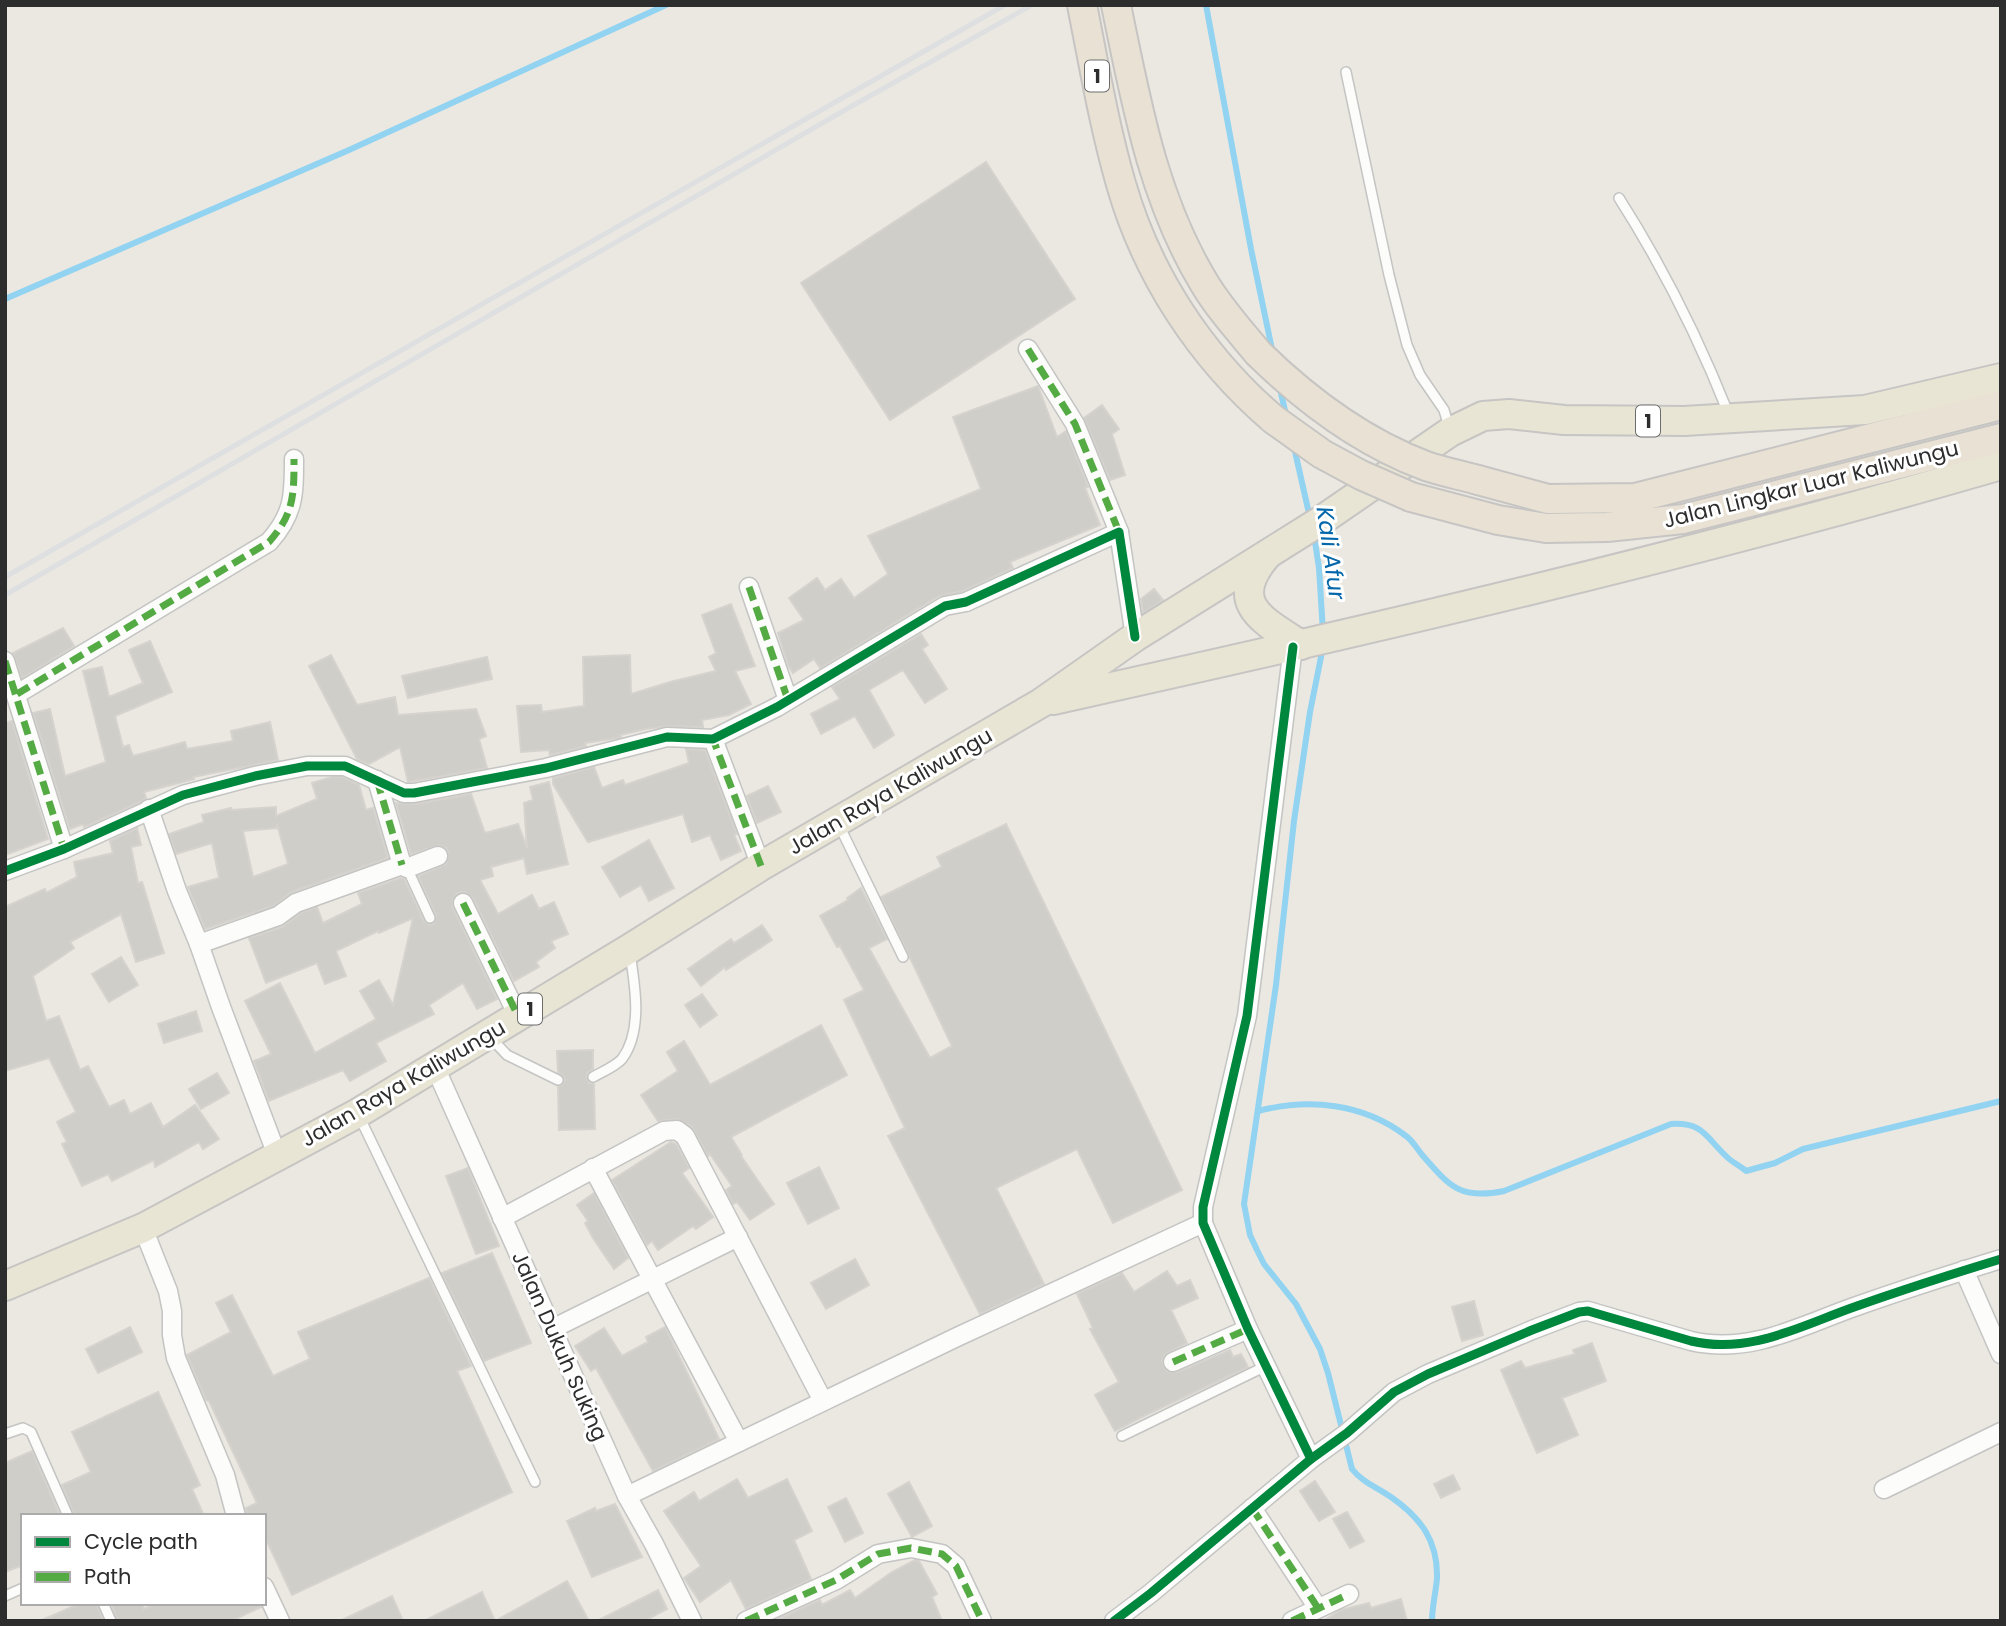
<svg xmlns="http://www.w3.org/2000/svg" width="2006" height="1626" font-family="Poppins,sans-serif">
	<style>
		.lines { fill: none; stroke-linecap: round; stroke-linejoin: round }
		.stream { stroke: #91d3f1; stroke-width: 6 }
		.building { fill: #d0cec9; stroke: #d6d3ce; stroke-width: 2; fill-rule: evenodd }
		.service-casing { stroke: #c4c4c3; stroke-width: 12 }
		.minor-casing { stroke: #c4c4c3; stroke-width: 21 }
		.primary-casing { stroke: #c6c5c3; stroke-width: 32 }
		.trunk-casing { stroke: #c6c5c3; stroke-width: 32 }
		.service { stroke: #fcfcfb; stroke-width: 9 }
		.minor { stroke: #fcfcfb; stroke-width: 18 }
		.primary { stroke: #e8e5d4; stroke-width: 28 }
		.trunk { stroke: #e9e2d4; stroke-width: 28 }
		.rail { stroke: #dedfe0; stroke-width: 5 }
		.trunk-bridge-casing { stroke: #c6c5c3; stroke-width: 32; stroke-linecap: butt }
		.trunk-bridge { stroke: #e9e2d4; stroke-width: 28 }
		.quiet { stroke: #54ab44; stroke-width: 7; stroke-dasharray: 14 7; stroke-linecap: butt }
		.cycleway-casing { stroke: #fff; stroke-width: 13 }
		.cycleway { stroke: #00873e; stroke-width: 9 }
		.labels { text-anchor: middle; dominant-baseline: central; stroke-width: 6; stroke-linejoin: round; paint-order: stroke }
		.shield { fill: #fff; stroke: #6c6c6c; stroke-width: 2 }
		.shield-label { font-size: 19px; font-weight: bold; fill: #2d2d2d }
		.street-label { font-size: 21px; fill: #2d2d2d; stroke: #fff }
		.water-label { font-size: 23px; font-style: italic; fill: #0367aa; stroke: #fff }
	</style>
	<rect width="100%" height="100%" fill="#ebe8e2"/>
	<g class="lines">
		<!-- stream -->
		<g class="stream">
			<path d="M1206,5L1251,249L1273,354"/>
			<path d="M5,299L349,150L666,5"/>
			<path d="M1280,389L1287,419"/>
			<path d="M1294,447L1310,518"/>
			<path d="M1314,535L1319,568L1323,632"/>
			<path d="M1323,647L1310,712L1294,821L1276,985L1244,1204L1250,1235L1257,1250L1264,1264L1296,1304L1320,1349L1328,1373L1352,1469C1363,1483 1377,1487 1391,1497C1421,1518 1438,1541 1437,1578C1436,1592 1432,1606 1432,1621"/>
			<path d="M1258,1111C1309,1098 1363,1103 1406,1136C1413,1141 1417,1149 1423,1156C1450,1187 1461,1200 1504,1191L1671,1124C1704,1122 1706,1138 1727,1157C1732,1162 1740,1166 1746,1171L1775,1163L1803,1149L2001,1101"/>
		</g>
	</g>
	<!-- building -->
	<g class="building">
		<path d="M986,162L1075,299L890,420L801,283Z"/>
		<path d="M1038,386L1057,437L1066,431L1088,487L1085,488L1100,525L1010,562L1013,568L963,591L939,596L820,668L814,659L793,673L788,665L778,633L804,620L789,598L817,578L825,590L841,579L854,598L888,574L868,536L981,489L953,417Z"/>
		<path d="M1102,405L1119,429L1112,434L1125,475L1110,480L1084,418Z"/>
		<path d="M1154,589L1163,600L1143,613L1141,599Z"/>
		<path d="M731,604L755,666L735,671L751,704L729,715L702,720L703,727L668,726L646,729L620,735L621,737L618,738L585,743L586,746L550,755L549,750L521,752L517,706L541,705L542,712L584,706L583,657L630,655L631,694L670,682L716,671L709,657L716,653L702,615Z"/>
		<path d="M63,628L74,646L22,678L13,653Z"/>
		<path d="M921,634L928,645L922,649L947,689L925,703L903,670L869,690L894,735L874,748L855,716L821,734L811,714L840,699L832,687Z"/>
		<path d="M150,641L172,692L115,716L123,747L129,745L133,756L185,742L187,749L233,741L231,731L270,722L278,760L193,777L194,779L144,792L146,798L140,802L91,824L84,827L83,824L70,829L33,713L50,709L65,776L106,762L83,671L102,667L109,697L143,683L129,650Z"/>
		<path d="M331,655L357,705L395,697L398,715L476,709L486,736L479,739L487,768L408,782L400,747L369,764L357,759L309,666Z"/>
		<path d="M487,657L492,679L408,698L402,676Z"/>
		<path d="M12,721L48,839L5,855V723Z"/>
		<path d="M686,749L705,750L737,834L734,835L741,851L721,860L710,835L692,842L683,814L588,842L553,784V778L594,767L602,788L623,780L625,785L689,763Z"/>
		<path d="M332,777H343L359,785L366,810L373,808L388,858L292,892L273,906L205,929L188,887L219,878L212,843L176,854L169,834L204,822L202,815L231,808L232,810L276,807V816L317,799L312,783ZM277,824L288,864L253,877L243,831L277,828Z"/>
		<path d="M549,782L568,864L527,874L524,858L491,867L493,876L480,880L498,914L532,895L539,909L554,902L568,934L551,941L555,948L536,962L539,967L514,981L473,898L464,892L457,893L452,902L453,908L497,999L477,1009L463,983L429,1005L434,1014L376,1043L386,1061L350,1081L343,1070L269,1101L254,1061L271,1054L245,1001L280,983L315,1053L376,1019L360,991L379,980L393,1005L413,918L379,933L378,931L336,951L346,976L325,984L317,963L266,983L249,938L282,927L301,913L317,907L323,923L362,904L358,893L401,878L404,879L424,921L429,925L434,924L436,915L418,876L446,864L449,853L446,848L439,845L411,854L396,803L416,804L471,794L485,833L518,824L527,848L524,803L533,800L530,787Z"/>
		<path d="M768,786L781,812L757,823L747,796Z"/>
		<path d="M1006,824L1182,1190L1113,1223L1077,1149L996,1188L1044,1284L980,1314L888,1136L905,1128L844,1000L864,990L840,946L837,947L820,916L848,900L847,898L861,888L887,939L869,948L930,1058L952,1046L881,897L942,867L937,857Z"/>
		<path d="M137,828L141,845L131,847L138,883L142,882L164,953L136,962L121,914L70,942L74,948L33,976L46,1021L59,1016L80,1070L88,1066L109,1107L124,1100L130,1114L151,1103L163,1127L195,1105L219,1139L203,1149L199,1142L155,1167L154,1160L112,1181L108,1174L82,1186L62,1144L67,1142L57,1122L76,1112L49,1058L5,1071V907L45,889L46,893L77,877L74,862L113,853L110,841Z"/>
		<path d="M649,840L674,888L649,901L641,885L620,897L602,867Z"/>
		<path d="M762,925L772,940L726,970L725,967L701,986L688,969L731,939L734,943Z"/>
		<path d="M121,957L138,985L109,1002L92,974Z"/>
		<path d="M702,994L717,1015L700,1027L685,1005Z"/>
		<path d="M196,1011L202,1031L164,1043L158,1024Z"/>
		<path d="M821,1025L847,1075L731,1137L742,1155L741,1156L774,1204L750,1220L737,1202L733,1204L726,1190L732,1186L710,1154L708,1156L692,1127L677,1119L658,1121L641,1095L678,1071L667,1052L684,1041L710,1085Z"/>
		<path d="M593,1050V1069L587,1073L586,1077L589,1083L594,1084L595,1129L559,1130L558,1087L562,1085L565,1080L563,1076L558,1072L557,1051Z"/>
		<path d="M217,1073L229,1093L201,1109L189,1089Z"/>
		<path d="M671,1142L676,1144L689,1168L682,1173L713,1217L696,1229L693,1226L658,1250L652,1241L647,1245L612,1180Z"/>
		<path d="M819,1167L839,1208L808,1224L787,1183Z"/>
		<path d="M468,1168L499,1246L476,1254L446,1176Z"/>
		<path d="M594,1193L628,1258L614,1269L593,1238L585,1223L588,1221L577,1205Z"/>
		<path d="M492,1253L531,1343L484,1361L442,1273Z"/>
		<path d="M855,1259L869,1285L826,1309L811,1283Z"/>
		<path d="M1167,1271L1177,1286L1190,1280L1198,1298L1171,1310L1187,1343L1164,1355L1162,1361L1166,1371L1178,1372L1230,1350L1233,1357L1241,1354L1248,1367L1144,1416L1115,1431L1095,1395L1119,1382L1090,1329L1093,1328L1077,1294L1122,1273L1134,1292Z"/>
		<path d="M429,1278L471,1366L457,1371L512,1492L292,1595L264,1535V1516H247L246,1508L257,1503L209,1401L206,1400L187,1355L231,1332L216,1303L232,1295L273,1376L310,1359L298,1332Z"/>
		<path d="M1474,1301L1483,1335L1462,1341L1452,1307Z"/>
		<path d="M130,1327L142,1352L98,1373L86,1349Z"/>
		<path d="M665,1327L719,1439L653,1471L596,1368L591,1371L575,1346L604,1328L622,1356L648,1342L646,1337Z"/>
		<path d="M1592,1343L1606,1381L1562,1398L1578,1435L1537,1453L1501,1370L1521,1361L1525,1368L1575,1354L1573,1350Z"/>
		<path d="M158,1392L200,1485L192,1489L204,1516H75L62,1485L91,1472L72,1432Z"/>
		<path d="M32,1451L60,1516H23V1565L5,1572V1463Z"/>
		<path d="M1453,1475L1460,1489L1441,1498L1434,1484Z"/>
		<path d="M737,1479L748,1498L787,1479L812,1531L794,1540L811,1579L746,1609L731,1580L700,1602L684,1578L701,1566L664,1511L694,1492L699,1501Z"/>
		<path d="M1315,1481L1335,1512L1319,1521L1300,1491Z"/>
		<path d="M909,1482L932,1526L912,1537L888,1494Z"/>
		<path d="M846,1498L863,1533L845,1542L828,1507Z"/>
		<path d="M615,1504L642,1557L592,1577L567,1521L595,1508L596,1511Z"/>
		<path d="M1347,1512L1364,1541L1350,1548L1333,1519Z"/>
		<path d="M915,1560L919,1561L937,1594L932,1597L942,1621H774L820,1600L822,1605L850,1590L855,1598L892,1572Z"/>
		<path d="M567,1581L589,1621H424L482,1592L495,1621Z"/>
		<path d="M658,1590L667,1609L644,1621H597Z"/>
		<path d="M392,1596L403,1621H340Z"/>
		<path d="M1401,1599L1407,1621H1323L1341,1610L1369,1603L1371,1608Z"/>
		<path d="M81,1603H96L103,1621H40Z"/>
		<path d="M111,1603H142L144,1609L157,1603H259L261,1607L231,1621H118Z"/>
	</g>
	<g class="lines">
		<defs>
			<g id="service">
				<path d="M1346,72L1389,275L1407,345L1420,375L1444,410L1449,427"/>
				<path d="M1619,198C1663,267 1699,339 1729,415"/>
				<path d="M838,823L903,957"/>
				<path d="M407,868L430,918"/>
				<path d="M489,1036L507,1055L558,1080"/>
				<path d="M593,1077C602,1072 616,1066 622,1059C643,1031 635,985 630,954"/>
				<path d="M360,1118L535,1482"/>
				<path d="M5,1434L23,1428L31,1432L68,1516"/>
				<path d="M1122,1436L1266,1366"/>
				<path d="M5,1596L23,1588"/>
				<path d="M103,1603L111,1621"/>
			</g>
			<g id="minor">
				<path d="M1028,349L1075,424L1119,532"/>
				<path d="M749,587L788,700"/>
				<path d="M1293,647L1247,1016L1203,1207V1223L1248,1329L1311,1459"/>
				<path d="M5,661L64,849"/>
				<path d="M17,694L269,542C294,514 294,495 294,459"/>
				<path d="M713,739L761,866"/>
				<path d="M377,780L402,865"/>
				<path d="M149,809L177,891L199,944L221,1007L277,1155"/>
				<path d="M5,871L64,849L183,795L255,776L307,766H345L404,793H414L546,768L667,737L713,739L777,707L945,606L966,602L1119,532L1135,637"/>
				<path d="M463,903L518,1016"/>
				<path d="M199,944L278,916L296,903L402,865L407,868L438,856"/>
				<path d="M435,1067L627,1496L654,1544L692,1621"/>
				<path d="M593,1168L739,1442"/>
				<path d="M502,1218L664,1131L677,1130L685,1136L823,1401"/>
				<path d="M143,1228L168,1291L172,1311V1335L176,1358L225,1475L236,1516"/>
				<path d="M1964,1270L2001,1354"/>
				<path d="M552,1329L738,1237"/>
				<path d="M1173,1362L1248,1329"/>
				<path d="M1884,1489L2001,1432"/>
				<path d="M627,1496L957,1337L1203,1223"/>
				<path d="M1252,1508L1318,1608"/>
				<path d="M264,1587L280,1621"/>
				<path d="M746,1621L836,1580L878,1554L911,1548L942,1554L956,1566L982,1621"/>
				<path d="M1114,1621L1151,1593L1311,1459L1347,1433L1394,1392L1428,1374L1532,1330L1579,1312L1588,1311L1691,1341C1751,1355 1802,1325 1857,1306C1905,1289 1952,1274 2001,1259"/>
				<path d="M1292,1621L1349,1594"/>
			</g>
			<g id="primary">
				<path d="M1267,555C1226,603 1262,620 1301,645"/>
				<path d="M1053,700C1371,630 1688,556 2001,465"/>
				<path d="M5,1286L143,1228L358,1113L629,949L761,866L1041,703L1135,637L1322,520L1450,432L1483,416L1509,414L1564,420L1684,421L1865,410L2001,378"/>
			</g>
			<g id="trunk">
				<path d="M1082,5C1094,65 1104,125 1121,184C1147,275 1201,357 1273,419"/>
				<path d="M1116,5C1136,101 1152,196 1203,281C1218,307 1239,330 1258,353"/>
				<path d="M1478,480L1548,499L1635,498L2001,405"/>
				<path d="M1411,497L1498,520L1546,528L1607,527L1683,519L2001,438"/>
			</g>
		</defs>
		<!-- service casing -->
		<use href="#service" class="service-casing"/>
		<!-- minor casing -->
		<use href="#minor" class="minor-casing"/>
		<!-- primary casing -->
		<use href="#primary" class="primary-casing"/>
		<!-- trunk casing -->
		<use href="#trunk" class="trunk-casing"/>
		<!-- service -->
		<use href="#service" class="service"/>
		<!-- minor -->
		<use href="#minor" class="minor"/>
		<!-- primary -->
		<use href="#primary" class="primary"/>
		<!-- trunk -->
		<use href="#trunk" class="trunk"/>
		<!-- rail -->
		<g class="rail">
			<path d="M5,577L1005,5"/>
			<path d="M5,595L845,110L1032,5"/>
		</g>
		<defs>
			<g id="trunk-bridge">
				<path d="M1258,353C1306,400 1362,442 1426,466C1443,472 1461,475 1478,480"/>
				<path d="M1273,419L1322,454L1361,475L1411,497"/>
			</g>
		</defs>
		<!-- trunk-bridge casing -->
		<use href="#trunk-bridge" class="trunk-bridge-casing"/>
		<!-- trunk-bridge -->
		<use href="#trunk-bridge" class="trunk-bridge"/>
		<!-- quiet -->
		<g class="quiet">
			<path d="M1028,349L1075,424L1119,532"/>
			<path d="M749,587L788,700"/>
			<path d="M5,661L64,849"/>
			<path d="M17,694L269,542C294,514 294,495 294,459"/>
			<path d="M716,737L713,739L761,866"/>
			<path d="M377,780L402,865"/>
			<path d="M463,903L518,1016"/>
			<path d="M1173,1362L1248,1329"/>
			<path d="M1252,1508L1318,1608"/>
			<path d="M746,1621L836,1580L878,1554L911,1548L942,1554L956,1566L982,1621"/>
			<path d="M1292,1621L1349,1594"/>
		</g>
		<defs>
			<g id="cycleway">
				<path d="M1293,647L1247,1016L1203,1207V1223L1248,1329L1311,1459"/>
				<path d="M5,871L64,849L183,795L255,776L307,766H345L404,793H414L546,768L667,737L713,739L777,707L945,606L966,602L1119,532L1135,637"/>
				<path d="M1114,1621L1151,1593L1311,1459L1347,1433L1394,1392L1428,1374L1532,1330L1579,1312L1588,1311L1691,1341C1751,1355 1802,1325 1857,1306C1905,1289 1952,1274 2001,1259"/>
			</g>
		</defs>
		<!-- cycleway casing -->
		<use href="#cycleway" class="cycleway-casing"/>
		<!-- cycleway -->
		<use href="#cycleway" class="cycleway"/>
	</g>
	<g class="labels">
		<!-- shield labels -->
		<g class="shield">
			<rect x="1085" y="60.5" width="24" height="31" rx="5"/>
			<rect x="1636" y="405.5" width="24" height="31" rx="5"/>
			<rect x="518" y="993.5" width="24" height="31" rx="5"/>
		</g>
		<g class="shield-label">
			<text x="1097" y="76">1</text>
			<text x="1648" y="421">1</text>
			<text x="530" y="1009">1</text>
		</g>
		<!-- street labels -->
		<g class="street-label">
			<text transform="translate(1811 484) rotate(-14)">Jalan Lingkar Luar Kaliwungu</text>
			<text transform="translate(890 791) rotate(-30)">Jalan Raya Kaliwungu</text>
			<text transform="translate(403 1083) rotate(-30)">Jalan Raya Kaliwungu</text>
			<text transform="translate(560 1346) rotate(66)">Jalan Dukuh Suking</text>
		</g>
		<!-- water labels -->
		<g class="water-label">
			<text transform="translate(1331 553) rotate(82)">Kali Afur</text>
		</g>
	</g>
	<!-- border -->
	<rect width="2006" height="1626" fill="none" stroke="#2d2d2d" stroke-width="14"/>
	<!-- legend -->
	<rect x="21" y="1514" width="245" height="91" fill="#ffffff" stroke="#ababab" stroke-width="2"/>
	<rect x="35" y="1537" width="35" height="10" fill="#00873e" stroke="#ababab" stroke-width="2"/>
	<text x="84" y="1549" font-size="21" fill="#2d2d2d">Cycle path</text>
	<rect x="35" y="1572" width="35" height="10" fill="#54ab44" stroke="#ababab" stroke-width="2"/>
	<text x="84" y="1584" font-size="21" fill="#2d2d2d">Path</text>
</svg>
